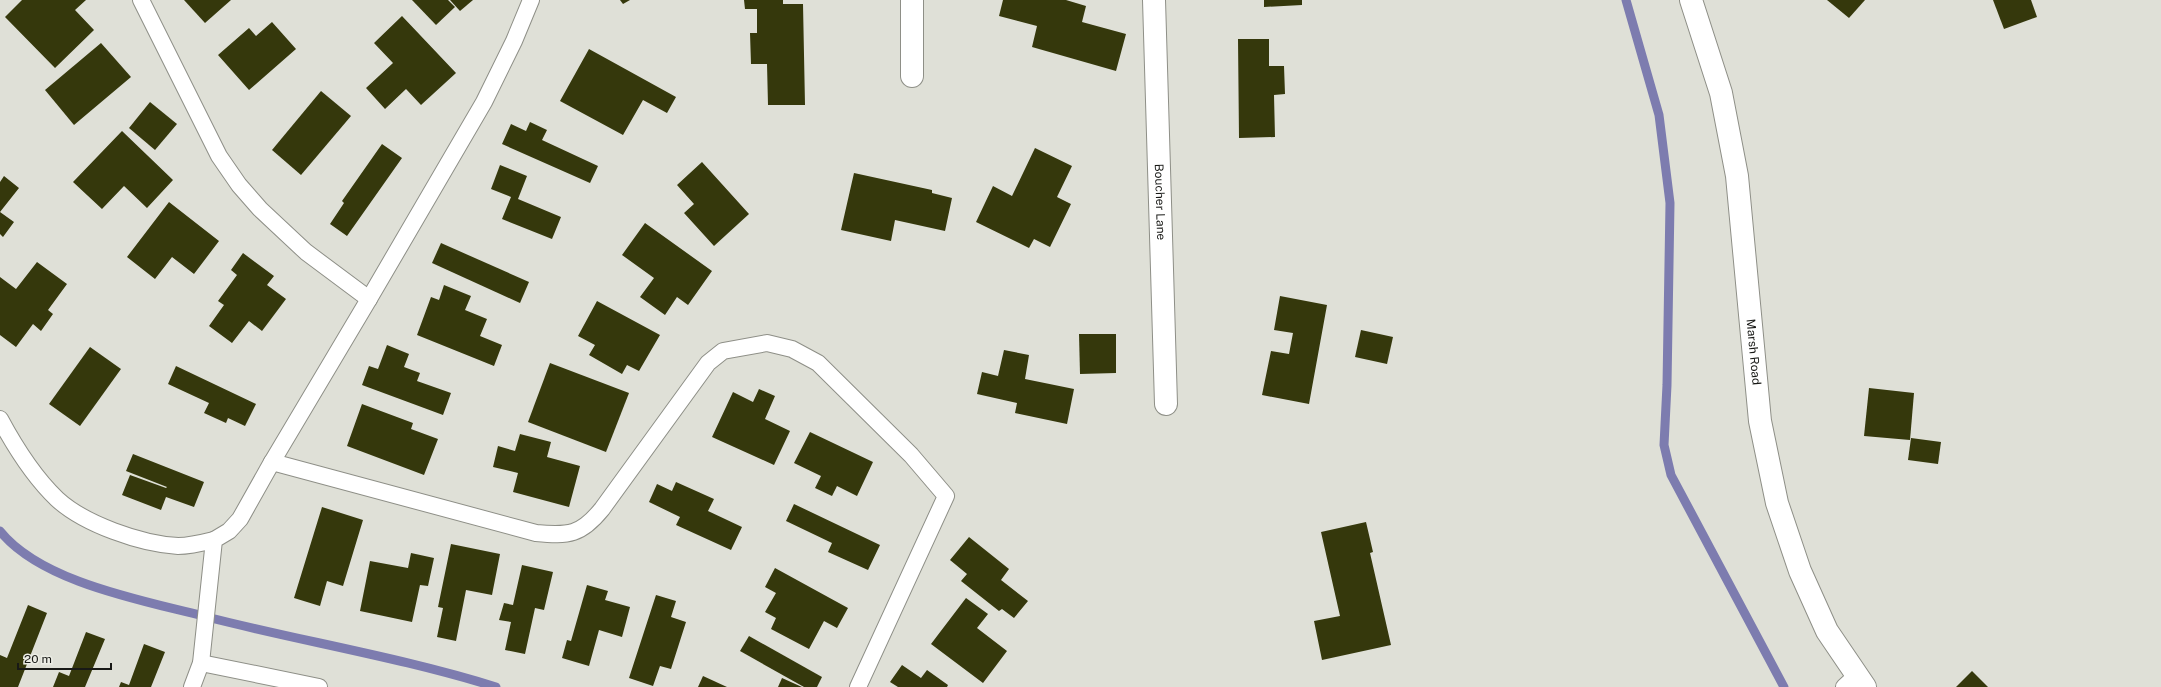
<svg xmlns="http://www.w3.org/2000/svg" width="2161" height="687" font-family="'Public Sans',sans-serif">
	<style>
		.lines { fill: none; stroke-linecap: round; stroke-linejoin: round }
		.stream { stroke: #7d7caf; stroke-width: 9 }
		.building { fill: #35380c }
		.lane-casing { stroke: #8e8f87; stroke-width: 18 }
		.street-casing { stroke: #8e8f87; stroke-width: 24 }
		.lane { stroke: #fff; stroke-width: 16 }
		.street { stroke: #fff; stroke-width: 22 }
		.labels { text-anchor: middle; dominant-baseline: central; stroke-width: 4; stroke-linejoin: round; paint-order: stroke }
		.street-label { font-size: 12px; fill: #181916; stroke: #ecede5 }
	</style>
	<rect width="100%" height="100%" fill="#dfe0d7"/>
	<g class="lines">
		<!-- stream -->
		<g class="stream">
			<path d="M1626,0L1659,115L1670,203L1667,385L1664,445L1671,475L1784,687"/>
			<path d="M0,531C41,582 141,600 203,616C300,641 400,657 496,687"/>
		</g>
	</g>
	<!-- building -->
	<g class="building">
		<path d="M22,0H86L75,10L94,30L55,68L5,17Z"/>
		<path d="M184,0H231L205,23Z"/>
		<path d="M412,0H448L455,7L436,25Z"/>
		<path d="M450,0H473L460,11Z"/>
		<path d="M620,0H630L623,4Z"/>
		<path d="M744,0H783V4H803L805,105H768L767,64H751L750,33H757V9H745Z"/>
		<path d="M1003,0H1066L1086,6L1082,22L1126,34L1116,71L1032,47L1037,26L999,16Z"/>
		<path d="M1264,0H1302V5L1264,7Z"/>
		<path d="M1827,0H1865L1849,18Z"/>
		<path d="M1993,0H2031L2037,17L2004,29Z"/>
		<path d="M402,16L456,73L421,105L406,89L385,109L366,88L393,63L374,43Z"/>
		<path d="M272,22L296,49L249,90L218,55L249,28L256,36Z"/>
		<path d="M1238,39H1269V66H1284L1285,94L1274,95L1275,137L1239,138Z"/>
		<path d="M101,43L131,77L74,125L45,90Z"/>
		<path d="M589,49L676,97L667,113L643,100L623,135L560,101Z"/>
		<path d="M321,91L351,116L301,175L272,150Z"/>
		<path d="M150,102L177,124L155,150L129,128Z"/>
		<path d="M530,122L547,130L542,140L598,166L590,183L502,144L511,124L526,131Z"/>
		<path d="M122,131L173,180L147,208L124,186L102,209L73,182Z"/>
		<path d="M382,144L402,158L347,236L330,224L344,203L342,201Z"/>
		<path d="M1035,148L1072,166L1057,197L1071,204L1050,247L1034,239L1029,248L976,222L993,186L1012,196Z"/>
		<path d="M702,162L749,214L714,246L684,213L694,204L677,185Z"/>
		<path d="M500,165L527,176L518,199L561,217L552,239L502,219L511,197L491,189Z"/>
		<path d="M854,173L932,190V193L952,198L945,231L895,220L891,241L841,230Z"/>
		<path d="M4,176L19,188L0,212L14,222L3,237L0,234V182Z"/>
		<path d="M169,202L219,241L194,274L172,257L155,279L127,257Z"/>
		<path d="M645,223L712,271L688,305L677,297L665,315L640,297L654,278L622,255Z"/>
		<path d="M441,243L529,282L520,303L432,263Z"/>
		<path d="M243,253L274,276L267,285L286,299L262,331L249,321L232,343L209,326L224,305L218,301L237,275L231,270Z"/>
		<path d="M37,262L67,284L48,310L53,314L41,331L33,324L16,347L0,335V277L16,289Z"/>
		<path d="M444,285L471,296L465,310L487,319L480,336L502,345L494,366L417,335L431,297L439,300Z"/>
		<path d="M1280,296L1327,305L1309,404L1262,395L1271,351L1289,354L1293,333L1274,330Z"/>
		<path d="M597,301L660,335L639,371L627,365L622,374L589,355L595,345L578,336Z"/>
		<path d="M1361,330L1393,337L1387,364L1355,357Z"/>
		<path d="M1079,334H1116V373L1080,374Z"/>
		<path d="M387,345L409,354L404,367L420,373L417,381L451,393L443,415L362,385L369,366L378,369Z"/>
		<path d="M90,347L121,369L80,426L49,404Z"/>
		<path d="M1004,350L1029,355L1025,379L1074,389L1067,424L1015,413L1017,403L977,394L982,372L998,376Z"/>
		<path d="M550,363L629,393L606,452L528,422Z"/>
		<path d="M176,366L256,404L245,426L228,418L226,423L204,413L209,403L168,384Z"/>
		<path d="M1869,388L1914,393L1910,440L1864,436Z"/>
		<path d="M759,389L775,396L765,419L790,431L774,465L712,437L733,392L753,402Z"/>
		<path d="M362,404L413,423L411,429L438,439L424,475L347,446Z"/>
		<path d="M810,432L873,462L857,496L837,486L832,496L815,488L821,476L794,463Z"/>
		<path d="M520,434L551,442L547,457L580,466L569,507L513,492L518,473L493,467L498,446L515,451Z"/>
		<path d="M1911,438L1941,442L1938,464L1908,460Z"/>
		<path d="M133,454L204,482L194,507L166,497L161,510L122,495L130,475L166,488L167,487L126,471Z"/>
		<path d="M676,482L714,499L708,511L742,527L731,550L676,525L680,517L649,502L657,484L672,491Z"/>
		<path d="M794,504L880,545L868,570L828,552L832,543L786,521Z"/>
		<path d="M322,507L363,520L343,586L327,581L320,606L294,598Z"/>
		<path d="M1366,522L1373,552L1370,553L1391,645L1322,660L1314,621L1340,616L1321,532Z"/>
		<path d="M969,537L1009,569L1001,580L1028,601L1014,618L1002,609L999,611L961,581L967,574L950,560Z"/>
		<path d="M451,544L500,554L492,595L466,590L456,641L437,637L443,608L438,607Z"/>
		<path d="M411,553L434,558L428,586L420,585L412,622L360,611L370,561L408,568Z"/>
		<path d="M522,565L553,572L544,610L535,608L525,654L505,650L511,622L499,620L504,603L513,605Z"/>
		<path d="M775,568L848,608L837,628L824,621L809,649L771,629L776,618L765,612L776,593L765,587Z"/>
		<path d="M587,585L608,591L605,600L630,607L622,637L599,630L589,666L562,658L567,640L571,641Z"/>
		<path d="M656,595L676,601L671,617L686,622L671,669L660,666L653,686L629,678Z"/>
		<path d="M966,598L988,614L977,628L1007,651L983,683L931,644Z"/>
		<path d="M28,605L47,613L18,687H0V655L7,658Z"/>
		<path d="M86,632L105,639L85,687H53L59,672L69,676Z"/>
		<path d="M749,636L822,677L817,687H804L740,651Z"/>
		<path d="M144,644L165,652L151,687H119L121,682L129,685Z"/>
		<path d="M902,665L921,678L927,670L948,685L947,687H898L890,682Z"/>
		<path d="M1972,671L1988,687H1956Z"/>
		<path d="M703,676L727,687H698Z"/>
		<path d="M782,678L802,687H778Z"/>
	</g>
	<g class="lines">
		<defs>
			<g id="lane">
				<path d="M141,0L219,156L239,185L260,209L306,252L369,299"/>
				<path d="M0,419C15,447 34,477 57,499C84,524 141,544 178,546C190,546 202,543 214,540"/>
				<path d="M272,462L536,533C569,536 581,535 602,509L708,363L723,351L767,343L792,349L818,363L911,455L946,496L858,687"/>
				<path d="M201,663L319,687"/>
				<path d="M192,687L201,663L214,540L229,531L240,519L272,462L369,299L484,102L514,41L531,0"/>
				<path d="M1844,687L1856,676"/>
			</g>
			<g id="street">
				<path d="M912,0V76"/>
				<path id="s1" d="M1154,0L1166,404"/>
				<path id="s2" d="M1691,0L1721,93L1737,176L1760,421L1777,503L1800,571L1827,631L1865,687"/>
			</g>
		</defs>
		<!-- lane casing -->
		<use href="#lane" class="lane-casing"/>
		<!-- street casing -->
		<use href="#street" class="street-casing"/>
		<!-- lane -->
		<use href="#lane" class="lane"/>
		<!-- street -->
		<use href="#street" class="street"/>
	</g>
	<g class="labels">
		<!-- street labels -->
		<g class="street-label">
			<text stroke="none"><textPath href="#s1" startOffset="202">Boucher Lane</textPath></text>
			<text stroke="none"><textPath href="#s2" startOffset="359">Marsh Road</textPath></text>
		</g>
	</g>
	<!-- scale -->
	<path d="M18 663v6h93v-6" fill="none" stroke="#181916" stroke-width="2"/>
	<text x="24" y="663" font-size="12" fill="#181916" stroke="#ecede5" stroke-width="3" paint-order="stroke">20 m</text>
</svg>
